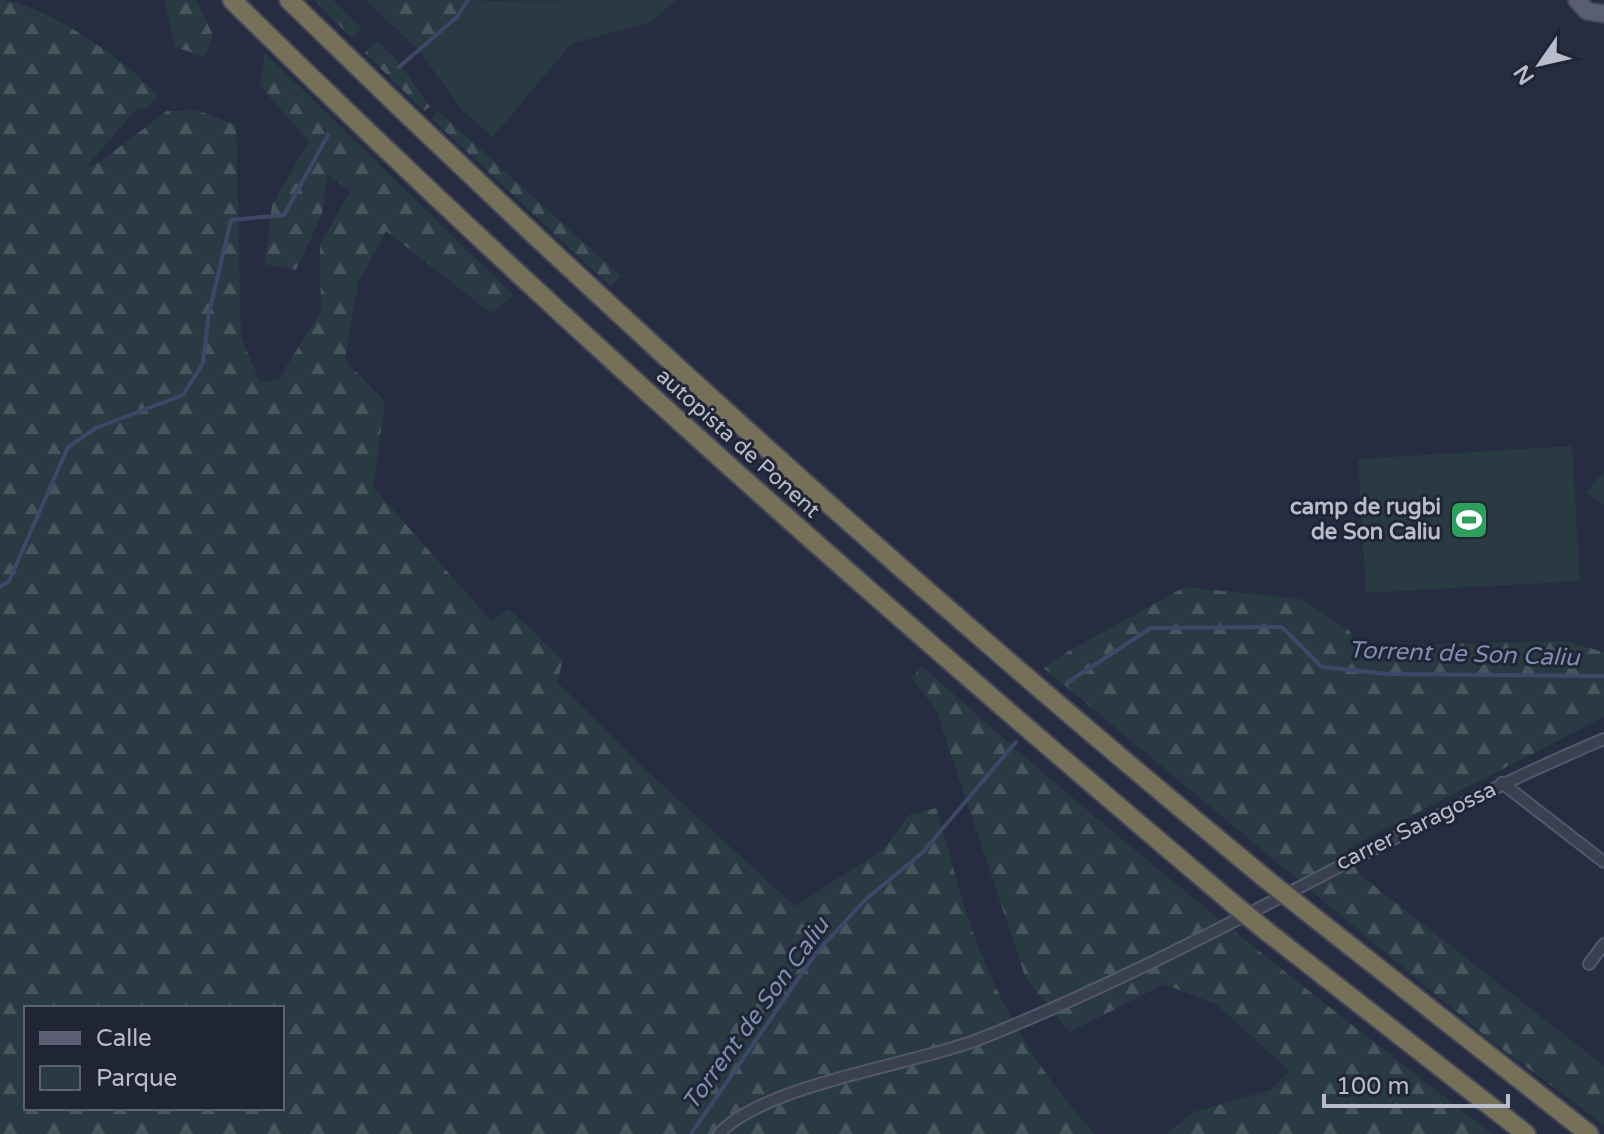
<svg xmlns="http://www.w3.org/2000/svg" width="1604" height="1134" font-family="'Varela Round',sans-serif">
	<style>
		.green { fill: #293a42 }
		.forest { fill: url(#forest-firs); fill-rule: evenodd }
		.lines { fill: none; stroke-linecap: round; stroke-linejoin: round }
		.stream { stroke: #3d4869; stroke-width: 4 }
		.street-casing { stroke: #535868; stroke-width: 14 }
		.primary-casing { stroke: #45495a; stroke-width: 20 }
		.highway-casing { stroke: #434858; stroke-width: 22 }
		.street { stroke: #3b4050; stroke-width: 10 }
		.primary { stroke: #595f70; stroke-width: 16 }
		.highway { stroke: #767058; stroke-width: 18 }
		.highway-bridge-casing { stroke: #434858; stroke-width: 22; stroke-linecap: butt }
		.highway-bridge { stroke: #767058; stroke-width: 18 }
		.labels { text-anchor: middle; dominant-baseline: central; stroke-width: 6; stroke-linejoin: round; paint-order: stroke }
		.street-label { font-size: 22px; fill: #b8bccb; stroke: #202536 }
		.poi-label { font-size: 22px; font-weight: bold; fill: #b8bccb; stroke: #202536; text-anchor: end }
		.water-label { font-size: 24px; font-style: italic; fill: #808db1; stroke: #202536 }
	</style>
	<defs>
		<pattern id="forest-firs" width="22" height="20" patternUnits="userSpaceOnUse" patternTransform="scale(2)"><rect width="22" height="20" fill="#293a42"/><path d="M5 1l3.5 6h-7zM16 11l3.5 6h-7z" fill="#46555c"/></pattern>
	</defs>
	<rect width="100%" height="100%" fill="#272d41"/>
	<!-- green -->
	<g class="green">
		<path d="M677,0L650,22L571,44L493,137L461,109L421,53L475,1Z"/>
		<path d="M1572,446L1580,581L1366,593L1358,459Z"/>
		<path d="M1604,471V505L1586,492Z"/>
	</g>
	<!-- forest -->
	<g class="forest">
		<path d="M0,0C39,0 134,65 157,96L148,108L136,109L86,168L98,163L167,111L196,110L236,125L241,338L260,382L278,380L321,311L320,245L350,191L327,174L322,214L296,270L265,264L272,205L309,141L260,86L265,53L513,295L491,313L386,231L358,283L345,360L385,402L373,487L491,621L509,609L563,660L557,682L650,774L795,906L884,849L909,815L936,808C950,853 960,899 977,943C1003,1012 1044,1080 1095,1134H0ZM26,1008H282V1108H26Z"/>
		<path d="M164,0H196L213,35L205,57L175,47Z"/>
		<path d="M314,0H333L362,29L352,38Z"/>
		<path d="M366,0H489L475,1L421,53Z"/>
		<path d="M377,41L397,60L430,107L424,111L365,53Z"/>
		<path d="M438,111L621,276L611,287L432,119Z"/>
		<path d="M1185,587L1300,599L1350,631L1354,646L1565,641L1604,652V717L1348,848L1359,874L1604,1066V1125L1489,1039L1044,668L1067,652Z"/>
		<path d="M922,666C1105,832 1297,983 1492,1134H1166L1194,1112L1270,1090L1290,1071L1216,1004L1164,984L1070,1032L1026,979L936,710L912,678Z"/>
	</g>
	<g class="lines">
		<!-- stream -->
		<g class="stream">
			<path d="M399,67L457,17L468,0"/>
			<path d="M0,587L9,581L68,447L96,428L183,395L203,363L209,313L231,220L284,215L328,135"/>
			<path d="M1068,682L1151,628L1282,627L1322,667L1387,674L1604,676"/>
			<path d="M691,1134L816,953L866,899L922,853L1016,742"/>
		</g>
		<defs>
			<g id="street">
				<path d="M1502,783L1604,862"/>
				<path d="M1589,964L1604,944"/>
				<path d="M719,1134C763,1085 911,1065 977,1040C1194,955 1390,829 1604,739"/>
			</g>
			<path id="primary" d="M1577,0L1587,11L1604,14"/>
			<g id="highway">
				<path d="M232,0C552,315 888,612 1231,902"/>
				<path d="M289,0C602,306 928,600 1266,879"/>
				<path d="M1311,915L1589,1134"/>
				<path d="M1265,930L1526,1134"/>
			</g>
		</defs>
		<!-- street casing -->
		<use href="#street" class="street-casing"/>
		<!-- primary casing -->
		<use href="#primary" class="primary-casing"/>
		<!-- highway casing -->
		<use href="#highway" class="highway-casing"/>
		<!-- street -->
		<use href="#street" class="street"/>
		<!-- primary -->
		<use href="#primary" class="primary"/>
		<!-- highway -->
		<use href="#highway" class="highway"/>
		<defs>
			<g id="highway-bridge">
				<path d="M1266,879L1311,915"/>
				<path d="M1231,902L1265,930"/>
			</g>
		</defs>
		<!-- highway-bridge casing -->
		<use href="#highway-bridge" class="highway-bridge-casing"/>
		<!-- highway-bridge -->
		<use href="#highway-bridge" class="highway-bridge"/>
	</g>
	<!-- icons -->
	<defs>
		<symbol id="stadium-square" viewBox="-11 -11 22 22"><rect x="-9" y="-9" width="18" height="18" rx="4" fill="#2e9e5b" stroke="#202536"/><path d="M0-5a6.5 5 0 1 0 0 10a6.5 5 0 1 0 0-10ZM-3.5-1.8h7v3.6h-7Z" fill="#fff"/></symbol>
	</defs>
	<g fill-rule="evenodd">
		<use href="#stadium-square" x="1447" y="498" width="44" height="44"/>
	</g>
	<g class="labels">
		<!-- street labels -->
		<g class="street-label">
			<text transform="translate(738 443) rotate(42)">autopista de Ponent</text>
			<text transform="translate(1416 826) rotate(-26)">carrer Saragossa</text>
		</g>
		<!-- poi labels -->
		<g class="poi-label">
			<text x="1441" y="507">camp de rugbi<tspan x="1441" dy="25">de Son Caliu</tspan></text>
		</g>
		<!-- water labels -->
		<g class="water-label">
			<text transform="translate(1464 654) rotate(2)">Torrent de Son Caliu</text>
			<text transform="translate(756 1014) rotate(-54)">Torrent de Son Caliu</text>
		</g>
	</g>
	<!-- legend -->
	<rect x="24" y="1006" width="260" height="104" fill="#202536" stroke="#5d6172" stroke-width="2"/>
	<rect x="40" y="1032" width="40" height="12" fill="#595f70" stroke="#5d6172" stroke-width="2"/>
	<text x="96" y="1046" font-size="24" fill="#b8bccb">Calle</text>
	<rect x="40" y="1066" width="40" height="24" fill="#293a42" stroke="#5d6172" stroke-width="2"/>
	<text x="96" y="1086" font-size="24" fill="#b8bccb">Parque</text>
	<!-- north arrow -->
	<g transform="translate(1540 64) rotate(236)" stroke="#202536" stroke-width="6" paint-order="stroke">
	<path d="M0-6L14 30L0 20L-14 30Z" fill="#b8bccb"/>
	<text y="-12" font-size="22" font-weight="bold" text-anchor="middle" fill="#b8bccb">N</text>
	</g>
	<!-- scale -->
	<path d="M1324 1094v12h184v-12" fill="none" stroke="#b8bccb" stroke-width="4"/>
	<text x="1336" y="1094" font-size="24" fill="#b8bccb" stroke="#202536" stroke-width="6" paint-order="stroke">100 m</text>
</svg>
